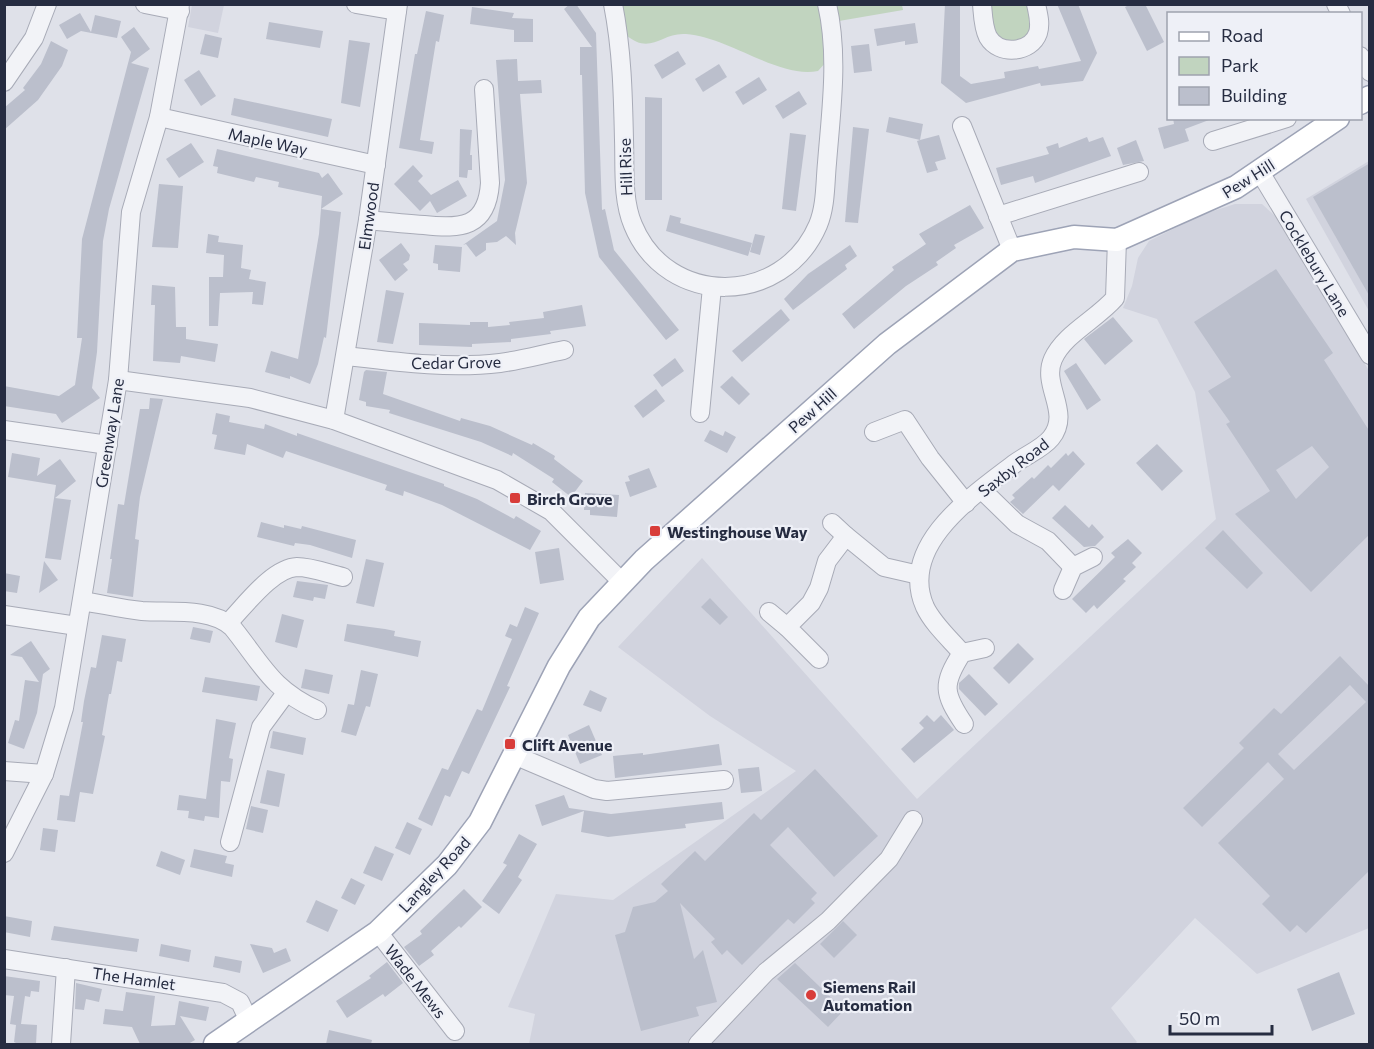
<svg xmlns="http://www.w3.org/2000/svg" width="1374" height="1049" font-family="Commissioner,sans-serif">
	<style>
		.built { fill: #d1d3de }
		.green { fill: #c1d4bf }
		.building { fill: #bbbfcc; fill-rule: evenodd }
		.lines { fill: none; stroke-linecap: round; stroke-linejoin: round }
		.minor-casing { stroke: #a8abb7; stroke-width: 20 }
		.major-casing { stroke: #9da3b6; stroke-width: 25 }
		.minor { stroke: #f2f3f7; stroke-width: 18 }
		.major { stroke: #fff; stroke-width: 22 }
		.poi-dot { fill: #d83d3a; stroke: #eef0f7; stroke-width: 2 }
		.labels { text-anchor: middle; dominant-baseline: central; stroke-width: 4.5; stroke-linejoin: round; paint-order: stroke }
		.street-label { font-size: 16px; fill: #262c41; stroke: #eef0f7 }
		.poi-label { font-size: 16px; font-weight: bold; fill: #262c41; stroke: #eef0f7; text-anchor: start }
	</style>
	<rect width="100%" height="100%" fill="#dfe1e9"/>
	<!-- built -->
	<g class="built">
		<path d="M192,5H224L218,33L188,27Z"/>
		<path d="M1369,161V311L1306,199Z"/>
		<path d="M1235,204H1262L1287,227L1369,371V928L1257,974L1195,918L1111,1008L1137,1042L1135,1044H529L535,1014L508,1007L556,894L613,900L796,771L710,716L618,647L702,558L917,799L1216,519L1195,392L1157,319L1123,308L1132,286L1138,258L1149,241L1201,215Z"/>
	</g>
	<!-- green -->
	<g class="green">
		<path d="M620,4L821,5L827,61L818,71C779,79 729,37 686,34C661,32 651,56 626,35Z"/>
		<path d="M835,5H902L903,10L839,21Z"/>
		<path d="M989,5H1028L1033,23L1025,39L1005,44L992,32Z"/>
	</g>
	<!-- building -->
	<g class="building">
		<path d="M570,4H576L596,33L602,210L605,209L614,250L679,330L666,340L599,257L585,193L582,75H580V47H592L564,9Z"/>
		<path d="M945,4H960V76L971,84L1005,78L1004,72L1038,66L1039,69L1081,61L1057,4H1078L1097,53L1083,81L1041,86L1040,83L966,103L941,83Z"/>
		<path d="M1131,4H1145L1164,42L1147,51L1125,7Z"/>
		<path d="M472,7L514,13L512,18L533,19V42H514V30L470,24Z"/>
		<path d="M426,11L444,15L439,42L436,41L420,140L434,142L432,154L399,148L415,54H417Z"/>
		<path d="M80,13L91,32L95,15L121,21L117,38L81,31L67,39L59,25Z"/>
		<path d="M269,22L323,31L320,48L266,39Z"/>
		<path d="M915,23L918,43L905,45V41L877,46L874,29Z"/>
		<path d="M134,27L150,49L131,63L149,68L109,209L103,241L97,352L92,388L100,398L62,423L56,414L4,406V386L59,396L75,385L82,338H77L82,239L131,52L121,37Z"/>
		<path d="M205,34L222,38L218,58L200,54Z"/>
		<path d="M349,40L370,43L360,107L341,103Z"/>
		<path d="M51,41L68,50L62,66L38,100L4,130V108L25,90L23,88L41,64Z"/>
		<path d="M869,44L872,71L854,73L851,46Z"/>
		<path d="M678,51L686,64L662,79L654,65Z"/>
		<path d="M517,59L518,81L541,80L542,93L520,94L527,183L515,233L516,245L506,236L497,242L486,243V250L476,257L466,244L463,245L497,221L505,180L496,60Z"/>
		<path d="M719,64L727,77L703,92L695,79Z"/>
		<path d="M199,70L216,96L201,106L184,80Z"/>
		<path d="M759,77L767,90L743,105L735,92Z"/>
		<path d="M799,91L807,104L783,119L775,106Z"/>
		<path d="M645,97L662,98V200H645Z"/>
		<path d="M234,98L332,119L328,137L231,115Z"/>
		<path d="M889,117L923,124L920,140L939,135L946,159L935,162L938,170L927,173L917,141L920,140L886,132Z"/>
		<path d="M1173,118H1209V120L1185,129L1189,141L1164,149L1158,128L1174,124Z"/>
		<path d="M853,127L869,129L858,223L845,222Z"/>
		<path d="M460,129L472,130L470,155H472V170H468L467,178L459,177Z"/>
		<path d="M790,133L806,135L796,211L782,209Z"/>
		<path d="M1087,137L1089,142L1103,137L1111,156L1035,183L1033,176L1001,185L996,168L1049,154L1046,147L1058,143L1059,148Z"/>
		<path d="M1136,140L1144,161L1123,165L1117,148Z"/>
		<path d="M191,143L204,162L179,178L166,159Z"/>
		<path d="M217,149L319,173L322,178L328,173L343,194L321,209L341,212L326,338L324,337L318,364L310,384L290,376V379L265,372L271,351L298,359L319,234L322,196L278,187L279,182L256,177L254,182L217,173L218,167L213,166Z"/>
		<path d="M1370,163V297L1313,197Z"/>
		<path d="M413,165L423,176L418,181L431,195L458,180L467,196L437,213L430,201L420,211L394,184Z"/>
		<path d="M159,184L183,186L178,248L152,247Z"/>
		<path d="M970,205L984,228L954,245L956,248L936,262L938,265L906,286L854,329L842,314L894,270L892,267L926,244L919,234Z"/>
		<path d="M670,215L681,218L680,223L752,243L748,256L666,231Z"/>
		<path d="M208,234L219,236L218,242L243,245L241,268L251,270L249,279L266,282L263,305L252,304L253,292L220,293L218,326H209V277H223L224,255L206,253Z"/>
		<path d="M755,234L765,236L760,255L750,252Z"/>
		<path d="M401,243L410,255L409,260L403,264L408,270L395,281L379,260Z"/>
		<path d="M435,245L462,247L460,272L438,270V264L433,263Z"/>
		<path d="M850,245L857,256L845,265L847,269L793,310L784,299L808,274Z"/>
		<path d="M1276,269L1333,353L1324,360L1370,432V534L1311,592L1235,514L1270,491L1226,424L1230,422L1208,391L1231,377L1194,322ZM1312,446L1329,467L1296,499L1276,470Z"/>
		<path d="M152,285L175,287L176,327H186V339L218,344L215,362L181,356L180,363L153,361L155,305H151Z"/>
		<path d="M386,290L404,293L393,344L377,342Z"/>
		<path d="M582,305L586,326L550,331L551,334L511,339V342L472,344V347L419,345V323L470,325V322H488V327L510,325L509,322L544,318L543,312Z"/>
		<path d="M781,309L790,320L742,362L732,351Z"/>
		<path d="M1113,317L1133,341L1105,365L1084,339Z"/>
		<path d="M675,358L684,371L662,387L653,375Z"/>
		<path d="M1076,363L1101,400L1087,410L1064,371Z"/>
		<path d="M366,370L387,372L383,394L460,421L461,418L490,426L532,445L533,443L555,456L554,459L583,481L571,497L552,482L554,479L513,453L512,456L481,442L389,413L390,410L366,406V402L359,400L364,372Z"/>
		<path d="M732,376L750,394L739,405L720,387Z"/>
		<path d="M656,389L665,401L643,418L634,406Z"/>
		<path d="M150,398L163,399L140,497L135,539L139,540L133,597L107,593L112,559H110L118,504L124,505L140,409H149Z"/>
		<path d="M216,413L230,416L229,422L264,429L265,424L297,436V433L444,484V486L477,499L514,519L516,516L541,531L530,550L442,505L404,491L403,496L385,490L387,485L286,451L283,458L247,444L245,455L214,449L217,435L212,434Z"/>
		<path d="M710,430L723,436L725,431L736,437L727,453L704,441Z"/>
		<path d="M1157,444L1183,471L1162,491L1136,463Z"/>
		<path d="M1073,451L1085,464L1059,491L1053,485L1023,514L1010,502L1015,498L1012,495L1032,477L1034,479L1048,465L1051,468L1066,453L1068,456Z"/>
		<path d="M12,453L40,458L37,476L60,459L76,481L55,498L71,500L61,560L45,558L56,485L8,477Z"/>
		<path d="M649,468L657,487L630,497L625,482L630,481L628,476Z"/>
		<path d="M585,493L619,495L617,517L590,515V510H584Z"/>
		<path d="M1065,505L1089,528L1092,524L1104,537L1095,546L1084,547L1052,518Z"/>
		<path d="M261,522L284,528V525L301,529L302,526L356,540L352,558L310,545L295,543L294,546L257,537Z"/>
		<path d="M1223,530L1263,573L1247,589L1205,548Z"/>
		<path d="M1128,539L1142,553L1132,563L1136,567L1123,579L1126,581L1097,609L1094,605L1086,613L1072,599L1115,557L1111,553Z"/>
		<path d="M559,548L564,580L540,584L535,552Z"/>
		<path d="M366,559L384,563L374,607L356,603Z"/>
		<path d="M44,561L58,580L39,593Z"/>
		<path d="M4,573L20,576L17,593L4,591Z"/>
		<path d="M297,581L328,585L325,599L314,597L313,601L293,597Z"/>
		<path d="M710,598L728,617L720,625L701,607Z"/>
		<path d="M525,607L539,613L507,686L510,687L469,774L462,771L450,797L445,795L432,826L418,819L442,768L448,770L477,709L482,711L512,639L505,636L510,624L517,627Z"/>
		<path d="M282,614L304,620L297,648L275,642Z"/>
		<path d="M347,624L385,629L395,631L394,636L421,641L418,657L344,641Z"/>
		<path d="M193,627L213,631L210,643L190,639Z"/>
		<path d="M102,635L126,639L122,662L117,661L111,694H109L102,735L105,736L93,794L80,792L75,822L57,820L60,795L69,796L83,722H81L84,701L91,667L96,668Z"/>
		<path d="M31,641L50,669L43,674L37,713L24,749L8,743L15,720L19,721L25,680L39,682L22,657L10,655Z"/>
		<path d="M1018,643L1034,659L1009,684L993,668Z"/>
		<path d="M1340,656L1370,687V870L1306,933L1297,925L1290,932L1262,904L1270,896L1218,843L1284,779L1268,762L1202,827L1183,808L1244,748L1239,743L1274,708L1281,714ZM1350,685L1366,702L1294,770L1278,754Z"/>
		<path d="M305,669L333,675L329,694L301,688Z"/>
		<path d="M361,670L378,674L370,707L366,706L356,736L341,732L348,704L354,705Z"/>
		<path d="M969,674L998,704L985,716L959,689V683Z"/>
		<path d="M205,677L260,686L257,701L202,692Z"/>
		<path d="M590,690L607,698L601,712L583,705Z"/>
		<path d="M927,715L934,722L941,715L954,730L914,763L901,749L924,728L919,723Z"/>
		<path d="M216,719L236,723L229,758L233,759L230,782L221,781L219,818L205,816L204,821L188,818L189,811L177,810L179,795L206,799Z"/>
		<path d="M589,725L602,755L580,764L568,735Z"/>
		<path d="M273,731L306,738L303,755L270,748Z"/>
		<path d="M719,744L722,765L615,778L613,756L643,753V755Z"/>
		<path d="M759,767L762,791L741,793L738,769Z"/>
		<path d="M815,769L878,836L834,877L788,827L770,845L817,893L811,899L815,903L794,924L788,919L742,965L727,950L722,955L711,942L715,939L680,903L694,959L703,950L717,1002L696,1007L699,1016L641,1031L615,935L625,932L633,907L655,902L668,891L661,884L695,851L705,861L754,813L761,820Z"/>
		<path d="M267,770L285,774L279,807L260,803Z"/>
		<path d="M564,795L569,808L611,814L722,802L724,819L685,824L686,828L608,837L581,832L584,811L542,826L535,805Z"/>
		<path d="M251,806L268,810L263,833L246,829Z"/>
		<path d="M407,822L422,829L410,855L395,848Z"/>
		<path d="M43,828L58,830L55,852L40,850Z"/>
		<path d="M519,834L537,844L518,877L522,880L499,914L482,901L507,865L503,863Z"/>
		<path d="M375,846L394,854L382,881L363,873Z"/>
		<path d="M194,849L227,856L225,863L234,865L232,877L190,867Z"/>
		<path d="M161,851L185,860L180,875L156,866Z"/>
		<path d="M351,878L365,885L355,905L341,898Z"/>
		<path d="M464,889L482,907L461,928L459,926L431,951L434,955L419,966L404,947L422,934L420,931Z"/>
		<path d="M316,900L338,910L328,932L306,922Z"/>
		<path d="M4,916L32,921L30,937L4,932Z"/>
		<path d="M843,921L857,935L834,958L820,944Z"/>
		<path d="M54,926L139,939L137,952L51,940Z"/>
		<path d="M161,944L191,950L189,962L159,956Z"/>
		<path d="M250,944L272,948L274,953L286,948L291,961L263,973Z"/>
		<path d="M215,956L242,961L240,973L213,967Z"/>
		<path d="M387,962L403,983L385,997L383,994L347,1018L336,1001L371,978L369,976Z"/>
		<path d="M795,963L844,1010L828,1027L777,979Z"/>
		<path d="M1339,972L1355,1014L1312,1031L1297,989Z"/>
		<path d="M4,976L40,981L39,992L31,991L30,997L25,996L21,1024L37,1025L36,1044H18L14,1042L16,1025L10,1024L14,996L4,995Z"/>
		<path d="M76,983L102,989L99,1002L86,999L84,1010L75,1009Z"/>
		<path d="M126,992L155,996L151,1026L175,1025L179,1001L209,1007L206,1021L180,1016L195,1040L188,1044H140L132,1027L103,1024L105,1009L123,1011Z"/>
		<path d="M329,1030L372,1040L371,1044H326Z"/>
	</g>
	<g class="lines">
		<defs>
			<g id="minor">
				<path d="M145,4L180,11"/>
				<path d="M356,4L397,11"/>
				<path d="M613,4C622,50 623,94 624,140C625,167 622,199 633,225C667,308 783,307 818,225C826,206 825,183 827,163C831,111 839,56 827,4"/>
				<path d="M982,4C983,15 983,27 988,37C999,56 1031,53 1038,33C1041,23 1038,14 1036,4"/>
				<path d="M1336,4L1341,14"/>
				<path d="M1360,56L1370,72"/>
				<path d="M4,82L34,38L47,4"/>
				<path d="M159,117L376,165"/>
				<path d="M962,126L1012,250"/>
				<path d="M1213,141L1287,118"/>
				<path d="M1260,172L1370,355"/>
				<path d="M998,216L1139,172"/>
				<path d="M368,220C387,222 406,224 424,225C461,229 487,228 490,183L484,89"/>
				<path d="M346,356C397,362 449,369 500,363C522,360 543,354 564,350"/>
				<path d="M118,380L250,398L334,420L497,480L551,511L622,582"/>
				<path d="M700,413L712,287"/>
				<path d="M334,420L368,220L398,4"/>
				<path d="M4,430L108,445"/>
				<path d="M874,432L905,420L930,458L966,503"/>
				<path d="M982,490L1017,524L1048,541L1073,567"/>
				<path d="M832,523L846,536"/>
				<path d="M1063,590L1073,567L1093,557"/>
				<path d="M82,601C102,604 122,609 142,611C169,613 210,607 232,627C262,664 271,689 317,710"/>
				<path d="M769,612L787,627"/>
				<path d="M4,615L77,626"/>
				<path d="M228,623C244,607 272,568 297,567C312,567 329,574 343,577"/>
				<path d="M962,653C950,639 933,624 925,607C898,546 972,496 1014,464C1026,455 1042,449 1051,438C1072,412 1041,386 1053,359C1064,334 1097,319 1115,298L1117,240"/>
				<path d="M819,659L787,627L811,603L819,588L827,561L846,536L884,567L919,575"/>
				<path d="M964,724C943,693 942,684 962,653L985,648"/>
				<path d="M514,755L594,789L607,791L724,780"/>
				<path d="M4,771L44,774"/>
				<path d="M230,842L261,727L286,693"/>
				<path d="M4,853L44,774L64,708L118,380L131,212L159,117L180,4"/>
				<path d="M378,932L455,1031"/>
				<path d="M4,959L223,993L240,1002L249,1021"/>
				<path d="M61,1044L66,968"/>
				<path d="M698,1044L766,972L828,921L889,859L913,820"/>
			</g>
			<g id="major">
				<path d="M1360,103L1370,97"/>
				<path d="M215,1044L378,932L447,865L480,822L559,666L589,618L644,560L887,344L1012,250L1074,237L1117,240L1236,187L1338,118"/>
			</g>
		</defs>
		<!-- minor casing -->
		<use href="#minor" class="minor-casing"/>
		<!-- major casing -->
		<use href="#major" class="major-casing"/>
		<!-- minor -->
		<use href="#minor" class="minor"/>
		<!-- major -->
		<use href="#major" class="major"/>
	</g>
	<!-- markers -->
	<g class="poi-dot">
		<rect x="509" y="492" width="12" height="12" rx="3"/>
		<rect x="649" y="525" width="12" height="12" rx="3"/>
		<rect x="504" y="738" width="12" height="12" rx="3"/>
		<circle cx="811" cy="995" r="6"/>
	</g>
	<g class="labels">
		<!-- street labels -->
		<g class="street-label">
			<text transform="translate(268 141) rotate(12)">Maple Way</text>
			<text transform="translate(625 167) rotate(-92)">Hill Rise</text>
			<text transform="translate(1248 178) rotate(-32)">Pew Hill</text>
			<text transform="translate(368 216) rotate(-82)">Elmwood</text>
			<text transform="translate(1315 263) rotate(59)">Cocklebury Lane</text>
			<text transform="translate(456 362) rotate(-1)">Cedar Grove</text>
			<text transform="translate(812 410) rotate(-42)">Pew Hill</text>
			<text transform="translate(109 433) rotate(-81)">Greenway Lane</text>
			<text transform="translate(1013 467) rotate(-38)">Saxby Road</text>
			<text transform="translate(434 874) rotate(-47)">Langley Road</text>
			<text transform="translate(134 978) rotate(8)">The Hamlet</text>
			<text transform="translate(416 981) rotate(52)">Wade Mews</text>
		</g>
		<!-- poi labels -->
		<g class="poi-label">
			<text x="527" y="498">Birch Grove</text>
			<text x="667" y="531">Westinghouse Way</text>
			<text x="522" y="744">Clift Avenue</text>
			<text x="823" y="986">Siemens Rail<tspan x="823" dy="18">Automation</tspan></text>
		</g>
	</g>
	<!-- border -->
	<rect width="1374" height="1049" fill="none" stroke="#262c41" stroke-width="12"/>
	<!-- legend -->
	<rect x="1167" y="12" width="195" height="108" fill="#eef0f7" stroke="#9ea2ae" stroke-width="1.5"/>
	<rect x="1179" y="32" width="30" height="9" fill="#ffffff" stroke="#9ea2ae" stroke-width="1.5"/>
	<text x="1221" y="42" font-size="18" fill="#262c41">Road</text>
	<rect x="1179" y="57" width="30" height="18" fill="#c1d4bf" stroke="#9ea2ae" stroke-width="1.5"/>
	<text x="1221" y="72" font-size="18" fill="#262c41">Park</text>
	<rect x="1179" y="87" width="30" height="18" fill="#bbbfcc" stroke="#9ea2ae" stroke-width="1.5"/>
	<text x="1221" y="102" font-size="18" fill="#262c41">Building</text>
	<!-- scale -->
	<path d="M1170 1025v9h102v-9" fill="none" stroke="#262c41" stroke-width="3"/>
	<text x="1179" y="1025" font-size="18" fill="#262c41" stroke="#eef0f7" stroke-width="4.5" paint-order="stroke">50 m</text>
</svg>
